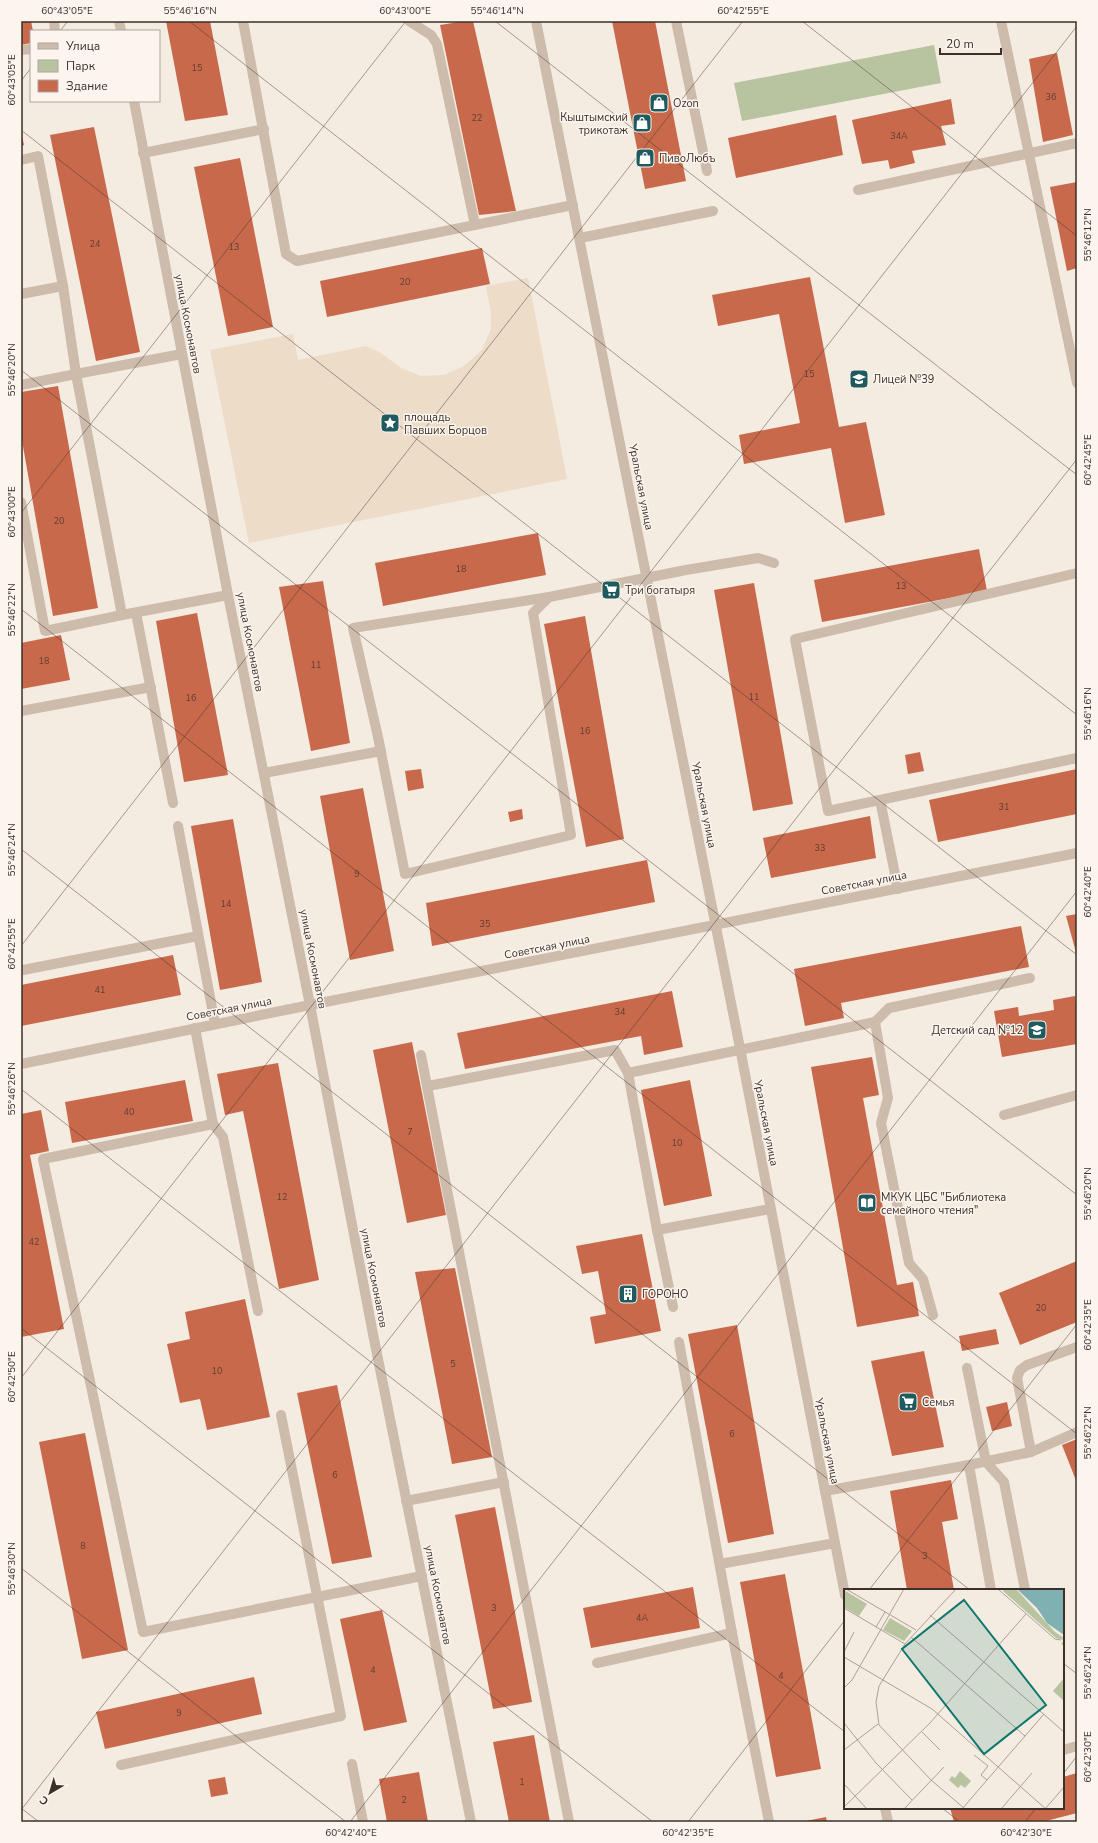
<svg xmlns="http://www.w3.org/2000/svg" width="1098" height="1843" font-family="'Nunito Sans',sans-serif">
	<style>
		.green { fill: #b8c4a0 }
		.plaza { fill: #ecdcc8 }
		.building { fill: #c8694b }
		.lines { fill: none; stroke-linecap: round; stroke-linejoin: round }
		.service { stroke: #cdbbac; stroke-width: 10 }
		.minor { stroke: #cdbbac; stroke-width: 10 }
		.tertiary { stroke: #cdbbac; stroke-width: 10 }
		.ticks { fill: none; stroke: #3b302b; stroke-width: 1; stroke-opacity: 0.45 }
		.labels { text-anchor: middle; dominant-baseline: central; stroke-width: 3; stroke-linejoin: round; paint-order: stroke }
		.number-label { font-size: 9px; fill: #5e3e33 }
		.poi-label { font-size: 11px; fill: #3b302b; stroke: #fbf5ee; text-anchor: start }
		.street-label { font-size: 11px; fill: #3b302b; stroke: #fbf5ee }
		.inset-road { fill: none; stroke: #aaa098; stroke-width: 1 }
		.view { fill: #0f766e; fill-opacity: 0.15; stroke: #0f766e; stroke-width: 2 }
		.inset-edge { fill: none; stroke: #3b302b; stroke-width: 2 }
		.neatline { fill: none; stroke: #3b302b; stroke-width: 1.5 }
		.ticks-label { font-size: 10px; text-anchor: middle; fill: #3b302b }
	</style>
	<rect width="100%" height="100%" fill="#f4ebe1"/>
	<!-- green -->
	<path class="green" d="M934,45L941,83L742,121L734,83Z"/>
	<!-- plaza -->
	<path class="plaza" d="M528,278L567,479L249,543L210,350L293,334L298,360L366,346L381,353L401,368L421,376L444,375L464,366L482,350L491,329V313L486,286Z"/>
	<!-- building -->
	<g class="building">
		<path d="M21,21H31L33,31H31V43L21,45Z"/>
		<path d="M166,21H210L228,115L185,121Z"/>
		<path d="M465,21H473L516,211L479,215L440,25Z"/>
		<path d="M612,21H655L686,181L645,189Z"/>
		<path d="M1057,53L1073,135L1043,142L1029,59Z"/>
		<path d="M951,99L955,124L941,126L946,145L912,151L915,163L890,169L888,160L862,164L852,120Z"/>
		<path d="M836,115L843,155L736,178L728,138Z"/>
		<path d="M94,127L140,352L96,361L50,135Z"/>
		<path d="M21,132L24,145L21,146Z"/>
		<path d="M240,158L273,327L228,336L194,167Z"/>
		<path d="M1077,182V268L1067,271L1050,187Z"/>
		<path d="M482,248L490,284L327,317L320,281Z"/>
		<path d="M810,277L839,427L866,422L885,515L845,523L831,448L744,464L739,435L800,423L779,314L718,326L712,295Z"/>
		<path d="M58,386L98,608L53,616L21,435V392Z"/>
		<path d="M538,533L546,575L383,606L375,563Z"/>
		<path d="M979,549L987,591L822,622L814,580Z"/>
		<path d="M323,581L350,743L311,751L279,587Z"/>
		<path d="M754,583L793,804L753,811L714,590Z"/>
		<path d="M197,613L228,775L184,782L156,621Z"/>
		<path d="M585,616L624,839L586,847L544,624Z"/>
		<path d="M61,635L70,680L21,689V643Z"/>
		<path d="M920,752L924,771L908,774L905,755Z"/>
		<path d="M421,769L424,788L408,791L405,771Z"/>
		<path d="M1077,769V814L938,842L929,800Z"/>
		<path d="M363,788L394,951L350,960L320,796Z"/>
		<path d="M522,809L523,819L510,822L508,812Z"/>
		<path d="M870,816L876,858L771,878L763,838Z"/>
		<path d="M233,819L262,982L220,990L191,826Z"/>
		<path d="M647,860L655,902L432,946L426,903Z"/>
		<path d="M1077,914V956L1066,916Z"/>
		<path d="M1021,926L1029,967L841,1003L844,1018L805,1026L794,969Z"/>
		<path d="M173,955L181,995L21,1026V985Z"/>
		<path d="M672,991L683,1047L644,1055L641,1036L465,1069L457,1033Z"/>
		<path d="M1075,996L1077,1010V1044L1002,1057L994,1011L1018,1007L1019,1016L1054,1010L1053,1000Z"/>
		<path d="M412,1042L446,1215L407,1223L373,1050Z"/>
		<path d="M872,1057L879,1095L863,1098L897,1285L913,1282L919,1316L857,1327L811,1067Z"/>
		<path d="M278,1063L319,1280L279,1289L243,1111L225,1115L217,1074Z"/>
		<path d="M185,1080L193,1121L72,1143L65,1102Z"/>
		<path d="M690,1080L712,1196L664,1206L641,1090Z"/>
		<path d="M41,1110L49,1151L30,1155L64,1329L21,1337V1114Z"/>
		<path d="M642,1234L661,1331L595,1344L590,1317L606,1314L598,1271L582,1274L576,1246Z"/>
		<path d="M1077,1261V1322L1020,1345L999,1293Z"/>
		<path d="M455,1268L492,1457L452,1464L415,1272Z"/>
		<path d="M245,1299L270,1417L207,1430L200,1399L180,1403L167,1344L190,1339L185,1312Z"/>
		<path d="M737,1325L774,1534L728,1543L688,1334Z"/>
		<path d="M996,1329L999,1344L962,1351L959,1336Z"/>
		<path d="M924,1351L944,1447L892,1456L871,1361Z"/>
		<path d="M337,1385L372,1557L332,1564L297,1393Z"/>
		<path d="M1007,1402L1012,1426L992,1431L986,1407Z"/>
		<path d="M85,1433L128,1650L82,1659L39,1442Z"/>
		<path d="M1077,1439V1483L1062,1445Z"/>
		<path d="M951,1480L958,1519L942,1522L954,1590H907L890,1491Z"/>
		<path d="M495,1507L532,1702L493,1709L455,1515Z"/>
		<path d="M785,1574L821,1769L776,1777L740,1582Z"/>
		<path d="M693,1587L700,1628L591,1648L583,1608Z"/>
		<path d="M382,1610L407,1722L364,1731L340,1619Z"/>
		<path d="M254,1677L262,1714L105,1749L96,1712Z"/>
		<path d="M534,1735L550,1822H509L493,1742Z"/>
		<path d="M419,1772L428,1822H387L379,1779Z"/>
		<path d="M1077,1773V1813L1042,1822H954L950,1808H1063V1777Z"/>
		<path d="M225,1777L228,1794L211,1797L208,1780Z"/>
		<path d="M826,1817L827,1822H806V1821Z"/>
	</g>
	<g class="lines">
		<!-- service -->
		<g class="service">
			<path d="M54,21L55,31"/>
			<path d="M243,21L286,254L297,261L573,205"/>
			<path d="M409,21L431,35L437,44L475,225"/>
			<path d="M676,21L707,171"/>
			<path d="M1001,21L1077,383"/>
			<path d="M21,50L31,49"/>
			<path d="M143,153L264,129"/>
			<path d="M21,160L38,156L63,286L76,374L21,385"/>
			<path d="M858,190L1077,143"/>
			<path d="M580,238L713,211"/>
			<path d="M21,294L63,286"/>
			<path d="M182,354L76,374L122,615L228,595"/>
			<path d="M21,502L45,631L122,615"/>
			<path d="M1077,573L795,639L828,811L1077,758"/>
			<path d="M549,597L533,613L571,835L405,874L378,737L353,628L549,597L686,570L758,558L774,563"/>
			<path d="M136,613L173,803"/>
			<path d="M21,711L151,687"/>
			<path d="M264,773L381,751"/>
			<path d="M880,800L898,889"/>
			<path d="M178,826L215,1024"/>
			<path d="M23,970L198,936"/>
			<path d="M195,1028L213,1124"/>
			<path d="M421,1055L569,1822"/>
			<path d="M628,1073L875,1022"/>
			<path d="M428,1086L615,1050L628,1073L657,1230L770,1209"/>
			<path d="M1004,1115L1077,1095"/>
			<path d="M657,1230L673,1307"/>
			<path d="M258,1311L223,1137L213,1124L43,1159L143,1632L422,1576"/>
			<path d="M933,1315L923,1279L909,1263L881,1123L888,1098L875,1022L889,1008L1030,978"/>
			<path d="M679,1342L732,1633L769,1822"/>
			<path d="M967,1368L986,1462L1004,1482L1025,1590"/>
			<path d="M1031,1452L1017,1378L1020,1370L1027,1365L1077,1347"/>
			<path d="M969,1465L1031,1452L1077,1432"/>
			<path d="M825,1491L969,1465L991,1590"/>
			<path d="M406,1501L504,1482"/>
			<path d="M720,1564L835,1543"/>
			<path d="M597,1663L732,1633"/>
			<path d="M1063,1750L1077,1746"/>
			<path d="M352,1764L363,1822"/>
			<path d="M121,1765L341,1716L281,1415"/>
		</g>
		<!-- minor -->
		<g class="minor">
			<path d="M536,21L740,1048L845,1595"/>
			<path d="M21,1064L310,1005L373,1334L471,1822"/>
			<path d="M885,1808L888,1822"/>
		</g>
		<!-- tertiary -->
		<g class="tertiary">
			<path d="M119,21L121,31"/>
			<path d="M134,101L228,595L310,1005L1077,853"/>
		</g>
	</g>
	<!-- ticks -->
	<path class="ticks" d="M189,21L1077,715M495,21L1077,475M802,21L1077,236M60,31L68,21M21,81L31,68M21,130L1077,955M21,370L1077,1195M21,513L406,21M21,609L1077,1434M21,849L970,1590M21,946L743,21M21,1089L845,1732M21,1328L653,1822M21,1378L1077,26M21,1568L346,1822M869,1590L1077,1324M1063,1663L1077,1674M1063,1774L1077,1756M21,1808L39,1822M942,1808L960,1822M21,1810L1077,459M350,1822L1077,891M688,1822L845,1620M1025,1822L1036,1808"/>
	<!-- icons -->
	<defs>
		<symbol id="shop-square" viewBox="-11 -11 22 22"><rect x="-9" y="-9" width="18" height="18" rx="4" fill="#1f5a5e" stroke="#fbf5ee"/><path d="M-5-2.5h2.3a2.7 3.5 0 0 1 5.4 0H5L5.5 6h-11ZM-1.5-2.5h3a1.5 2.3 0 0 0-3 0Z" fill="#fff"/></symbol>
		<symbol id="school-square" viewBox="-11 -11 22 22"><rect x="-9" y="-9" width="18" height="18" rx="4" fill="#1f5a5e" stroke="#fbf5ee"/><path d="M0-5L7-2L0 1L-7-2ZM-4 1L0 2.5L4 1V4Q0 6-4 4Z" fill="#fff"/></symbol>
		<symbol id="sight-square" viewBox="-11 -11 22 22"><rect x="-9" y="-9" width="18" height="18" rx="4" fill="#1f5a5e" stroke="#fbf5ee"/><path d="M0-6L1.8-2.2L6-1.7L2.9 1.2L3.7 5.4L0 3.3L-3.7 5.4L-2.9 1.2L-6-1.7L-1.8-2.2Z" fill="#fff"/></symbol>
		<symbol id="supermarket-square" viewBox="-11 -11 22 22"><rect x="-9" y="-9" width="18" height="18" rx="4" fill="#1f5a5e" stroke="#fbf5ee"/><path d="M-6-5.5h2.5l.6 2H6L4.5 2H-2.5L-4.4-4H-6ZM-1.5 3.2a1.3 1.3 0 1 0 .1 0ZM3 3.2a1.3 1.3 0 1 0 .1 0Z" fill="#fff"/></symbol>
		<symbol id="library-square" viewBox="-11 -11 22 22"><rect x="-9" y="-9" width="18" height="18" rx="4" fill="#1f5a5e" stroke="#fbf5ee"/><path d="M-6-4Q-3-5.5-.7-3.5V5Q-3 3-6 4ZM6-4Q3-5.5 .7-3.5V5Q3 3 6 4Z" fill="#fff"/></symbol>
		<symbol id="building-square" viewBox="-11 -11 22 22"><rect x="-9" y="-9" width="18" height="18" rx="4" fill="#1f5a5e" stroke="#fbf5ee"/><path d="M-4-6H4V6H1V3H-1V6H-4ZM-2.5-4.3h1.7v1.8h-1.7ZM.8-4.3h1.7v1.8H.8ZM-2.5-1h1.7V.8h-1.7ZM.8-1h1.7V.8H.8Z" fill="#fff"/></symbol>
	</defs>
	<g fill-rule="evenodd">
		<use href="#shop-square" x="648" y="92" width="22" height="22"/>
		<use href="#shop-square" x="631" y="112" width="22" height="22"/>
		<use href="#shop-square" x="634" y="147" width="22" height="22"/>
		<use href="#school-square" x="848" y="368" width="22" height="22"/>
		<use href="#sight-square" x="379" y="412" width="22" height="22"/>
		<use href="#supermarket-square" x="600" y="579" width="22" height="22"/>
		<use href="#school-square" x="1026" y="1019" width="22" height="22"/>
		<use href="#library-square" x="856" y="1192" width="22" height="22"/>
		<use href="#building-square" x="617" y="1283" width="22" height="22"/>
		<use href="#supermarket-square" x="897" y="1391" width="22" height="22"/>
	</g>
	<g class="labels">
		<!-- number labels -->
		<g class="number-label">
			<text x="197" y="68">15</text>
			<text x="1051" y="97">36</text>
			<text x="477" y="118">22</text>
			<text x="899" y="136">34А</text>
			<text x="95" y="244">24</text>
			<text x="234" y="247">13</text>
			<text x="405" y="282">20</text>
			<text x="809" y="374">15</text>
			<text x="59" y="521">20</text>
			<text x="461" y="569">18</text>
			<text x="901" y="586">13</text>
			<text x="44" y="661">18</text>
			<text x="316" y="665">11</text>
			<text x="754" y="697">11</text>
			<text x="191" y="698">16</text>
			<text x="585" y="731">16</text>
			<text x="1004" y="807">31</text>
			<text x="820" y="848">33</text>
			<text x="357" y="874">9</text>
			<text x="226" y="904">14</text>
			<text x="485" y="924">35</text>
			<text x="100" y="990">41</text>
			<text x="620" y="1012">34</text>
			<text x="129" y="1112">40</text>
			<text x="410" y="1132">7</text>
			<text x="677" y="1143">10</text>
			<text x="282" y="1197">12</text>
			<text x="34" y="1242">42</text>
			<text x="1041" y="1308">20</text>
			<text x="453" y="1364">5</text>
			<text x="217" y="1371">10</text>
			<text x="732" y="1434">6</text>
			<text x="335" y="1475">6</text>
			<text x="83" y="1546">8</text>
			<text x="925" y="1556">3</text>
			<text x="494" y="1608">3</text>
			<text x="642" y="1618">4А</text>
			<text x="373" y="1670">4</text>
			<text x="781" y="1676">4</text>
			<text x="179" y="1713">9</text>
			<text x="522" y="1782">1</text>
			<text x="404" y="1800">2</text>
		</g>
		<!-- poi labels -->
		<g class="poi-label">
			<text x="673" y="103">Ozon</text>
			<text x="628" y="117" text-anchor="end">Кыштымский<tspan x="628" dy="13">трикотаж</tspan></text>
			<text x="659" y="158">ПивоЛюбъ</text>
			<text x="873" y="379">Лицей №39</text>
			<text x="404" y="417">площадь<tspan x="404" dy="13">Павших Борцов</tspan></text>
			<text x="625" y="590">Три богатыря</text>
			<text x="1023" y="1030" text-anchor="end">Детский сад №12</text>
			<text x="881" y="1197">МКУК ЦБС "Библиотека<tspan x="881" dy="13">семейного чтения"</tspan></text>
			<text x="642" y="1294">ГОРОНО</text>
			<text x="922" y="1402">Семья</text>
		</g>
		<!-- street labels -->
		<g class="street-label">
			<text transform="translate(188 324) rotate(79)">улица Космонавтов</text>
			<text transform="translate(641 487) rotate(79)">Уральская улица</text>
			<text transform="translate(250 642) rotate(79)">улица Космонавтов</text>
			<text transform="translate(704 805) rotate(79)">Уральская улица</text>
			<text transform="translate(864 883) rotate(-11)">Советская улица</text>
			<text transform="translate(547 947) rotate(-11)">Советская улица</text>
			<text transform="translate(313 959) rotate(79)">улица Космонавтов</text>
			<text transform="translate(229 1009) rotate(-11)">Советская улица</text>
			<text transform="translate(766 1123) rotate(79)">Уральская улица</text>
			<text transform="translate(374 1278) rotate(79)">улица Космонавтов</text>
			<text transform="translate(827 1441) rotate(79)">Уральская улица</text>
			<text transform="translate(438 1595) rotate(79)">улица Космонавтов</text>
		</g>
	</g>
	<!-- overview -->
	<g transform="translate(844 1589)">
		<rect width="220" height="220" fill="#f4ebe1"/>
		<path d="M160,0H172L211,43L220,49V57L217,55L220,51L212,49L159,2ZM0,1L23,15L15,27L0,18ZM46,29L68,42L60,52L39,41ZM220,89V112L209,102ZM116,182L127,192L121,199L117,196L114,199L105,191L108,187L111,189Z" fill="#b8c4a0"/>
		<path d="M173,0H220V46L203,34L193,19Z" fill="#7fb0b2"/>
		<path class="inset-road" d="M2,0L72,41M112,0L61,55L35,97L32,113L35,136L87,191L121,220M154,0L211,50L217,51M0,19L61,55M86,26L220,143M32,38L41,23M67,48L181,147M0,63L10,43M0,68L88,120L202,220M0,99L8,91L60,0M0,134L32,174L68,211M78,143L96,161M0,161L34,135M130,166L144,177L137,186L143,191M0,195L23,220M0,218L85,135L182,25M60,220L100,178M118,220L200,125M157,220L188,184M201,220L220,198"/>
		<path class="view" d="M120,11L202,116L140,165L58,60Z"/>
		<rect width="220" height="220" class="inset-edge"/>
	</g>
	<!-- border -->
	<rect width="1098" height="1843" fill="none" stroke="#fbf5ee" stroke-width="44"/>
	<!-- legend -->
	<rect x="30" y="30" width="130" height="72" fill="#fbf5ee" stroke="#aea6a0"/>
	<rect x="38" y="43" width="20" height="6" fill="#cdbbac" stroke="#aea6a0"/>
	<text x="66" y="50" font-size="12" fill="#3b302b">Улица</text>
	<rect x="38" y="60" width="20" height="12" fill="#b8c4a0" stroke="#aea6a0"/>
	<text x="66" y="70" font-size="12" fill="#3b302b">Парк</text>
	<rect x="38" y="80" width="20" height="12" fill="#c8694b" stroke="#aea6a0"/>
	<text x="66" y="90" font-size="12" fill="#3b302b">Здание</text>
	<!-- north arrow -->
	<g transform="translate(50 1793) rotate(218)" stroke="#fbf5ee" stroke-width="3" paint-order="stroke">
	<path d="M0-3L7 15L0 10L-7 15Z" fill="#3b302b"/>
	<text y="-6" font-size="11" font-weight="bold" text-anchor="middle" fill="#3b302b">С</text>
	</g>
	<!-- scale -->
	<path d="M940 48v6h61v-6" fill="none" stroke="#3b302b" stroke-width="2"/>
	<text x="946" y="48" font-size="12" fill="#3b302b" stroke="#fbf5ee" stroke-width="3" paint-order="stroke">20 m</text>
	<rect x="22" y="22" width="1054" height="1799" class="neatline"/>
	<g class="ticks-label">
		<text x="67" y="14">60°43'05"E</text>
		<text x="190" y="14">55°46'16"N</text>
		<text x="405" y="14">60°43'00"E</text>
		<text x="497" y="14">55°46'14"N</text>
		<text x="743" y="14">60°42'55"E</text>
		<text transform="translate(11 80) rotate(-90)" y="4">60°43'05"E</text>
		<text transform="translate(1087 235) rotate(-90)" y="4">55°46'12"N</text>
		<text transform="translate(11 370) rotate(-90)" y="4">55°46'20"N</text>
		<text transform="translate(1087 460) rotate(-90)" y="4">60°42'45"E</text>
		<text transform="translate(11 512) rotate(-90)" y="4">60°43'00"E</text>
		<text transform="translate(11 610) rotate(-90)" y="4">55°46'22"N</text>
		<text transform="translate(1087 714) rotate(-90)" y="4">55°46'16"N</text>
		<text transform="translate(11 850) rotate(-90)" y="4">55°46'24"N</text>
		<text transform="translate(1087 892) rotate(-90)" y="4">60°42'40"E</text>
		<text transform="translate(11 944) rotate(-90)" y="4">60°42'55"E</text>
		<text transform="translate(11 1089) rotate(-90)" y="4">55°46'26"N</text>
		<text transform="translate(1087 1194) rotate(-90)" y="4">55°46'20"N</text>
		<text transform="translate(1087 1325) rotate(-90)" y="4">60°42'35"E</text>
		<text transform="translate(11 1377) rotate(-90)" y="4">60°42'50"E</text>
		<text transform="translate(1087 1433) rotate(-90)" y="4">55°46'22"N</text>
		<text transform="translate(11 1569) rotate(-90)" y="4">55°46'30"N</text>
		<text transform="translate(1087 1673) rotate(-90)" y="4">55°46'24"N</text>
		<text transform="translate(1087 1757) rotate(-90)" y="4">60°42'30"E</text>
		<text x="351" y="1836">60°42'40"E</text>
		<text x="688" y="1836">60°42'35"E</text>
		<text x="1026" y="1836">60°42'30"E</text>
	</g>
</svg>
